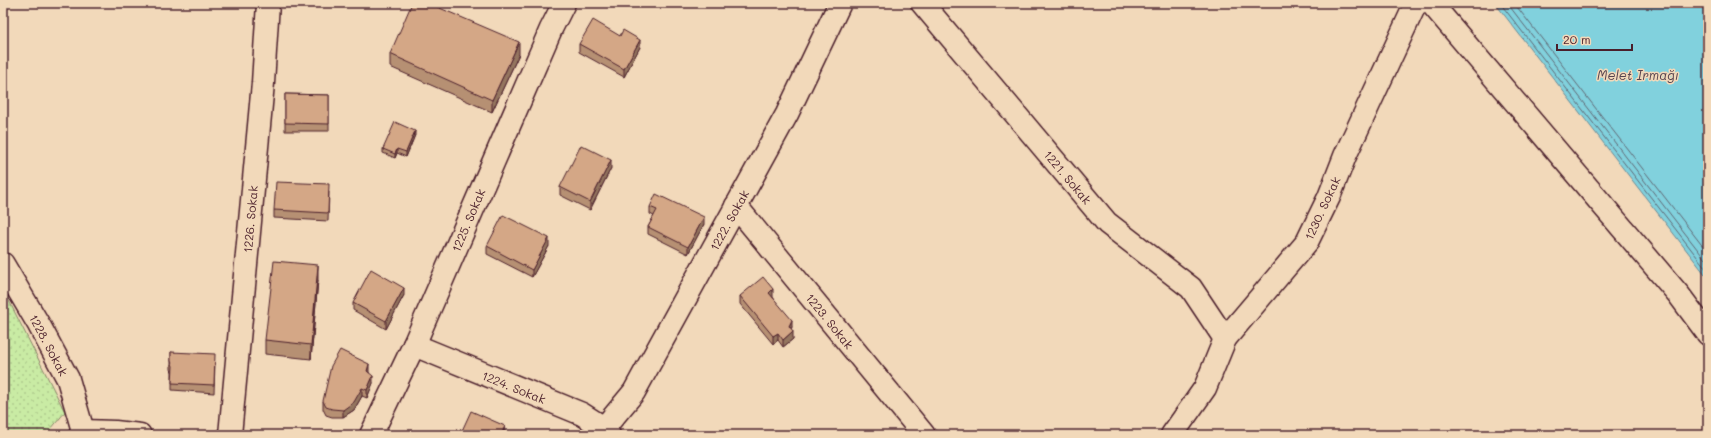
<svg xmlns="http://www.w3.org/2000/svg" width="1711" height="438" font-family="Mali,sans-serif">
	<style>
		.park { fill: url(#park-dots); stroke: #8a8568 }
		.water { fill: #81d1dd; stroke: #6b8a96 }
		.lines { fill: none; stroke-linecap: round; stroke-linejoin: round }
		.shore { stroke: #606672; stroke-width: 1 }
		.street-casing { stroke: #4a1f2b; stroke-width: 25 }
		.street { stroke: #f2d9ba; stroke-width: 22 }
		.wall { fill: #b69073; stroke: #4a1f2b }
		.shaded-wall { fill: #94755e; stroke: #4a1f2b }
		.building { fill: #d4a786; stroke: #4a1f2b }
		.labels { text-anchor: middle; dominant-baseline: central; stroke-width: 3; stroke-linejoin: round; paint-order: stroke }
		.street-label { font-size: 12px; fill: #4a1f2b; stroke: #f2d9ba }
		.water-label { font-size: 13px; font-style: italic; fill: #55434f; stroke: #f2d9ba }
	</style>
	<defs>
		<pattern id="park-dots" width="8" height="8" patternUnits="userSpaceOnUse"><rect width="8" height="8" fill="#c9eba4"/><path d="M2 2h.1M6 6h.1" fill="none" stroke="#aec98d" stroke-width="1.8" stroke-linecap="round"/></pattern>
	</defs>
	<rect width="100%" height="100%" fill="#f2d9ba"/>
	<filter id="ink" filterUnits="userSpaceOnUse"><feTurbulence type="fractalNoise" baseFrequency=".025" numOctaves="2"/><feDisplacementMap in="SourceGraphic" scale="8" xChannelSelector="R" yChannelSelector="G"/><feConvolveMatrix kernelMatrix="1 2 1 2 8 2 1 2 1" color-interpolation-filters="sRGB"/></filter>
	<g filter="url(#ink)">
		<!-- park -->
		<path class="park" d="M3,289L65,412L46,435H3Z"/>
		<!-- water -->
		<path class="water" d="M1495,3H1708V278Z"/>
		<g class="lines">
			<!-- shore -->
			<g class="shore">
				<path d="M1500,3L1708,271"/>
				<path d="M1507,3L1708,263"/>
				<path d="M1514,3L1708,253"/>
			</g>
			<defs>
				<g id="street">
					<path d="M922,3L1107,223L1191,288L1225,339"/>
					<path d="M1431,3L1679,295L1708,334"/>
					<path d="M736,206L924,435"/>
					<path d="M3,264L39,325L68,379L83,431"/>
					<path d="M414,345L582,414L604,428L609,435"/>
					<path d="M604,428L634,392L787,114L840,3"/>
					<path d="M80,435L83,431L115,432L140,435"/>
					<path d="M230,435L263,83L268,3"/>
					<path d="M371,435L414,345L551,29L564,3"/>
					<path d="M1172,435L1205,388L1225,339L1307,242L1329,197L1345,156L1416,3"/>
				</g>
			</defs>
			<!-- street casing -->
			<use href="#street" class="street-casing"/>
			<!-- street -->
			<use href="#street" class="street"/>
		</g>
		<!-- wall -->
		<g class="wall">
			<path d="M620,36L640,47L624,77L579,52V44Z"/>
			<path d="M390,54H519L492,112L390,67Z"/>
			<path d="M285,94L329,95V131H285Z"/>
			<path d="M415,135L406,157L397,153L395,158L383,153V149Z"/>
			<path d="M611,168L590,210L560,195V187Z"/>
			<path d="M329,192L328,221L274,218V210Z"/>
			<path d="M650,207L704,224L688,254L648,234V227L654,216L650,214Z"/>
			<path d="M487,246H549L532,277L487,254Z"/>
			<path d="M318,280L311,359L265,354V340Z"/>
			<path d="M404,295L386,329L353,310V303Z"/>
			<path d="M740,296L773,297L792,327L791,329L793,339L783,347L778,340L773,344L740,304Z"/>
			<path d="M171,352L215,362L214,393L172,390V372L171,369Z"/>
			<path d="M369,372L373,383L367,398L362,396L354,410L343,417H332L326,415L323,409V401Z"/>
		</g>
		<!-- shaded-wall -->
		<g class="shaded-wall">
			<path d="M640,40V47L624,77V69Z"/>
			<path d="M519,42V54L492,112V100Z"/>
			<path d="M415,131V135L406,157V152Z"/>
			<path d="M397,149V153L395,158V154Z"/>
			<path d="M611,160V168L590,210V202Z"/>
			<path d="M704,217V224L688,254V247Z"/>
			<path d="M549,238V246L532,277V270Z"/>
			<path d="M318,265V280L311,359V345Z"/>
			<path d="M404,288V295L386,329V321Z"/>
			<path d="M773,289V297L769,301V293Z"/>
			<path d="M792,320V327L789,333V326Z"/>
			<path d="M793,331V339L783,347V340Z"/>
			<path d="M778,333V340L773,344V336Z"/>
			<path d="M369,364V372L367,379V371Z"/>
			<path d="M373,376V383L367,398V390Z"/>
			<path d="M362,388V396L354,410L343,417V410Z"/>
			<path d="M505,426V434L504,435H501Z"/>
		</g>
		<!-- building -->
		<g class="building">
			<path d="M412,3H428L519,42L492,100L390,54Z"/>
			<path d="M593,20L620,36L623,30L640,40L624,69L579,44Z"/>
			<path d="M285,94L329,95V124L285,123Z"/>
			<path d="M395,122L415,131L406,152L397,149L395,154L383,149Z"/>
			<path d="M581,145L611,160L590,202L560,187Z"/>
			<path d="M276,182L329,184L328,213L274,210Z"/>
			<path d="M656,194L704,217L688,247L648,227L657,210L650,207Z"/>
			<path d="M503,215L549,238L532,270L487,246Z"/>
			<path d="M274,261L318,265L311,345L265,340Z"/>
			<path d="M371,269L404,288L386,321L353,303Z"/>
			<path d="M763,277L773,289L769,293L792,320L789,326L793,331L783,340L778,333L773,336L740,296Z"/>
			<path d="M340,350L369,364L367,371L373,376L367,390L362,388L354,402L343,410L332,409L326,407L323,401L331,366Z"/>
			<path d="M171,352L215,354L214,385L172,383L173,366L171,361Z"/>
			<path d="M471,411L505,426L501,435H460Z"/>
		</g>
	</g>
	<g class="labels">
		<!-- street labels -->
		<g class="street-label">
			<text transform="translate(1068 177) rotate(50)">1221. Sokak</text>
			<text transform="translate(1322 208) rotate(-65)">1230. Sokak</text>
			<text transform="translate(250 219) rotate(-85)">1226. Sokak</text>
			<text transform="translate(468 220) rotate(-67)">1225. Sokak</text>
			<text transform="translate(729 220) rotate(-61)">1222. Sokak</text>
			<text transform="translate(830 321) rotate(51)">1223. Sokak</text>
			<text transform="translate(49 345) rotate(62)">1228. Sokak</text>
			<text transform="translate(514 387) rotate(22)">1224. Sokak</text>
		</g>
		<!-- water labels -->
		<g class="water-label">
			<text x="1638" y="74">Melet Irmağı</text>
		</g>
	</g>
	<!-- margin -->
	<rect width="1711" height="438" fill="none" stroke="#f2d9ba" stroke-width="16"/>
	<rect x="8" y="8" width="1695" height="422" fill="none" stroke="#4a1f2b" stroke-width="1.5" filter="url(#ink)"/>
	<!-- scale -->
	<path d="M1557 44v6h75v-6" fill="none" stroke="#4a1f2b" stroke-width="2"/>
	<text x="1563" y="44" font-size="12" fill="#4a1f2b" stroke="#f2d9ba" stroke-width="3" paint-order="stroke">20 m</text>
</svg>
